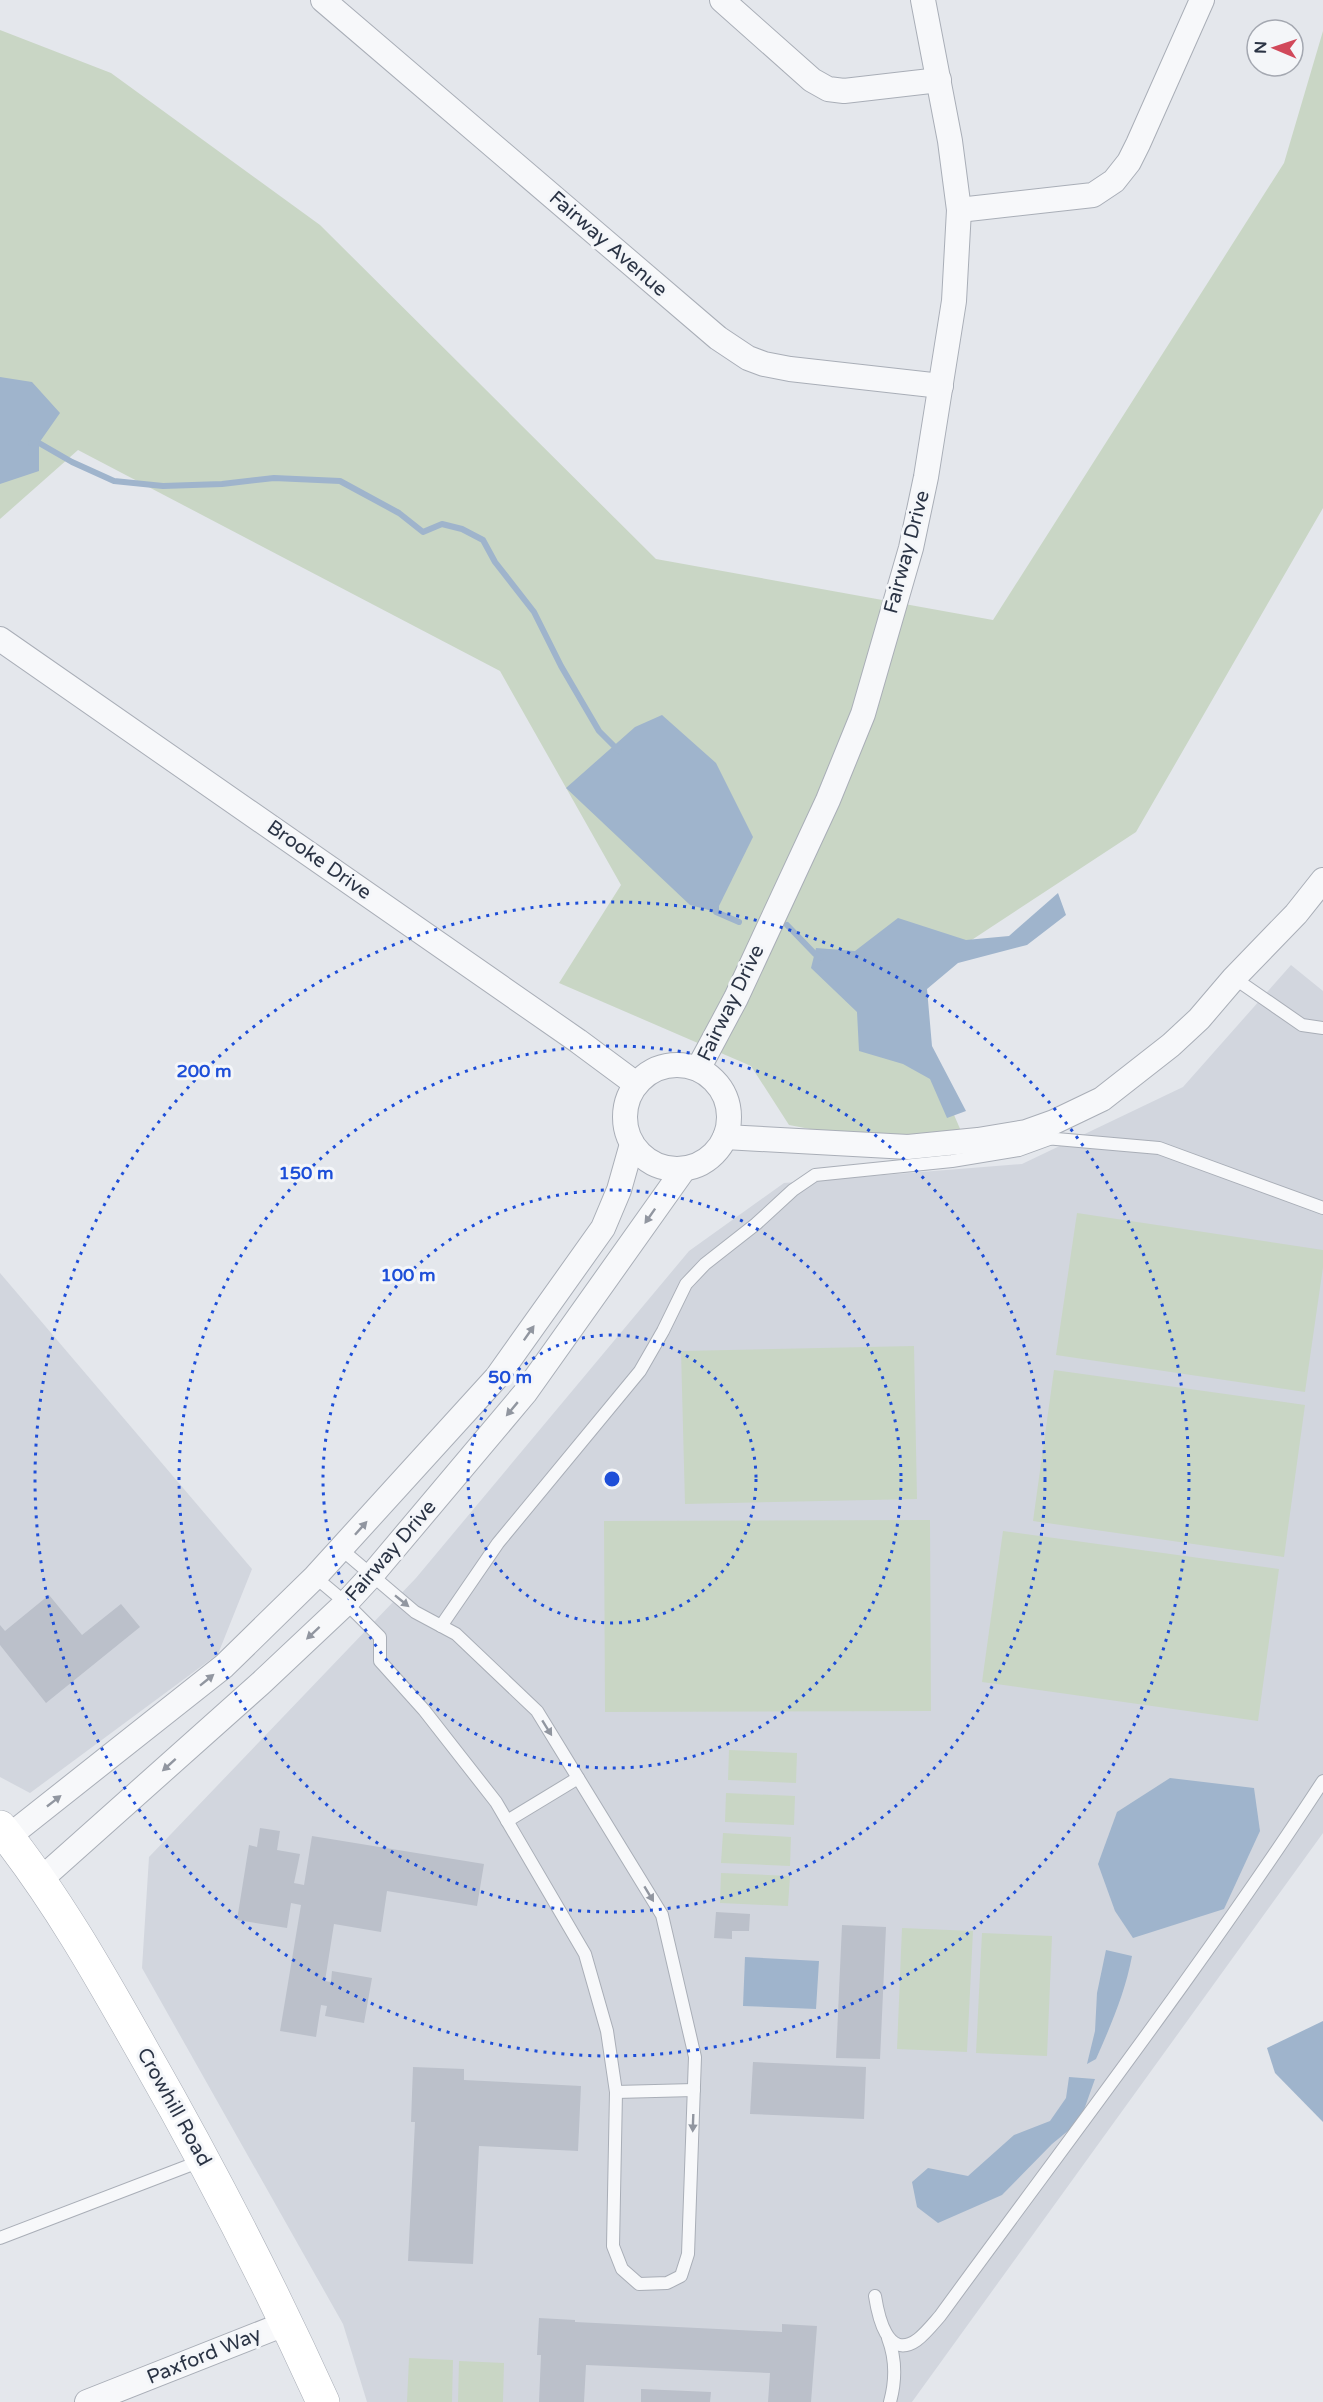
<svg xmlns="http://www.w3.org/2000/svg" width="1323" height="2402" font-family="'Varela Round',sans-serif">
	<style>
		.built { fill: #d2d6de }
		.green { fill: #c9d6c5 }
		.water { fill: #9fb4cc }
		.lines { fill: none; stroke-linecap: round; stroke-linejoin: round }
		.stream { stroke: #9fb4cc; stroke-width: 6 }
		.building { fill: #bbc0ca }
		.lane-casing { stroke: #a9aeb7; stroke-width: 14 }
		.street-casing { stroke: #a9aeb7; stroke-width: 26 }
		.secondary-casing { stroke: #a9aeb7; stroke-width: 34 }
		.lane { stroke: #f7f8fa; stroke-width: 12 }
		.street { stroke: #f7f8fa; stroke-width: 24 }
		.secondary { stroke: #fff; stroke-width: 33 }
		.oneway { fill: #9196a0 }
		.ring { fill: none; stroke: #1d4ed8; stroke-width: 3; stroke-dasharray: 3 6 }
		.labels { text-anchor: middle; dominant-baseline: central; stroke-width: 6; stroke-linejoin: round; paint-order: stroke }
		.street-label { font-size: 20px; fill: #2b3445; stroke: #f4f6f9 }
		.centre { fill: #1d4ed8; stroke: #f4f6f9; stroke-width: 3 }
		.ring-label { font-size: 18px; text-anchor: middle; font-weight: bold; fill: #1d4ed8; stroke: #f4f6f9; stroke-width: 6; stroke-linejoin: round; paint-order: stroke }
	</style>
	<rect width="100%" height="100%" fill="#e4e7ec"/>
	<!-- built -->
	<g class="built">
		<path d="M1291,965L1323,991V1833L912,2402H367L343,2324L142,1968L149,1857L416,1578L689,1251L784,1183L1022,1164L1183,1087Z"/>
		<path d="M0,1273L252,1569L218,1654L30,1793L0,1777Z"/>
	</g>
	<!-- green -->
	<g class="green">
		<path d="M0,30L111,73L320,225L656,559L993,620L1284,163L1323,31V508L1136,832L929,968L912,1018L961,1131L863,1139L789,1125L751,1066L559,983L621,885L500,671L78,450L0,519Z"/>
		<path d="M1077,1213L1323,1250V1267L1305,1392L1056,1355Z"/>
		<path d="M914,1346L917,1499L685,1504L681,1351Z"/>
		<path d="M1054,1370L1305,1405L1284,1557L1033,1521Z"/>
		<path d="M930,1520L931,1711L605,1712L604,1521Z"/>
		<path d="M1003,1531L1279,1569L1258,1721L982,1682Z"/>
		<path d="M729,1750L797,1753L796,1783L728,1780Z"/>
		<path d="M726,1793L795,1796L794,1825L725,1822Z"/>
		<path d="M723,1833L791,1837L790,1866L721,1863Z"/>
		<path d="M721,1873L790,1876L788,1906L720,1903Z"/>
		<path d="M902,1928L973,1931L967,2052L897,2049Z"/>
		<path d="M982,1933L1052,1936L1047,2056L976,2053Z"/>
		<path d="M409,2358L453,2360L452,2402H407Z"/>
		<path d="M459,2361L504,2363L503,2402H458Z"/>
	</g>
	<!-- water -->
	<g class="water">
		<path d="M0,377L32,382L60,413L39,443V471L0,484Z"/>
		<path d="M662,715L716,763L753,837L716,912L690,905L566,788L635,727Z"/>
		<path d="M1058,893L1066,915L1027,945L958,963L927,989L932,1046L966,1111L947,1118L930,1079L903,1064L859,1051L857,1012L811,968L816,948L855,951L898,918L966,940L1009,936Z"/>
		<path d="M1170,1778L1254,1788L1260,1831L1224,1909L1133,1938L1115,1911L1098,1864L1117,1812Z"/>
		<path d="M1106,1950L1132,1956C1125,1993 1111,2025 1096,2059L1087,2064L1095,2031L1097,1993Z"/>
		<path d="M745,1957L819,1961L816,2009L743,2006Z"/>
		<path d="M1323,2021V2122L1275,2073L1267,2048Z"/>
		<path d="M1069,2077L1095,2079L1080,2121L1052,2144L1002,2195L938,2223L917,2207L912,2182L928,2168L968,2176L1014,2135L1050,2121L1066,2098Z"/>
	</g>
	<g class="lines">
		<!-- stream -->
		<g class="stream">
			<path d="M31,443H39L72,462L114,481L163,486L222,484L274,478L340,481L399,513L423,532L442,524L462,529L483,540L495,562L534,612L561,666L599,731L619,751"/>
			<path d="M716,904V912L739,922"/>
			<path d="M787,925L815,954L821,957"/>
		</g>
	</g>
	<!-- building -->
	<g class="building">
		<path d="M49,1595L82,1635L121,1604L140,1627L46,1703L0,1645V1625L5,1631Z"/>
		<path d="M260,1828L280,1831L277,1850L300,1854L294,1883L304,1885L312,1836L484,1864L477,1906L387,1891L381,1932L334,1924L325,1981L331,1982L332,1971L372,1978L364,2023L325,2016L327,2006L321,2005L316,2037L280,2031L301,1905L291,1903L287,1928L237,1920L249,1845L257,1847Z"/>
		<path d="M716,1912L750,1914L749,1931H732V1939L714,1938Z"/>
		<path d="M842,1925L886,1927L880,2059L836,2058Z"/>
		<path d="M753,2062L866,2067L864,2119L750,2114Z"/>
		<path d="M413,2067L464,2069V2080L581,2086L578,2151L479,2146L473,2264L408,2261L415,2122H411Z"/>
		<path d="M539,2318L575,2320V2322L782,2332V2324L817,2326L811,2402H768L770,2373L586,2365L584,2402H539L541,2355H537Z"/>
		<path d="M641,2389L711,2392L710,2402H641Z"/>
	</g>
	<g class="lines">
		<defs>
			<g id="lane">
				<path d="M1234,978L1302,1025L1323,1028"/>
				<path d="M1045,1138L1159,1148L1323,1208"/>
				<path d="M315,1577L346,1603L380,1637V1661L424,1710L496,1802L585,1954L607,2031L616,2092L613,2246L622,2269L639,2284L667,2283L681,2276L688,2254L695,2057L662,1915L537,1711L456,1634L415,1612L341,1549"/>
				<path d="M441,1626L498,1543L640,1371L663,1331L686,1284L705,1264L756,1224L793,1190L815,1175L952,1161L1019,1150L1052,1138"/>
				<path d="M507,1821L578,1778"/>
				<path d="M616,2092L694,2090"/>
				<path d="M0,2238L201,2161"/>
				<path d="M875,2296C878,2315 887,2361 917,2340C925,2334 933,2324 940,2316C1069,2139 1203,1965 1323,1781"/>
				<path d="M888,2338C896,2359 896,2380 890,2402"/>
			</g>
			<g id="street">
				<path d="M323,0L718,338L748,358L764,364L790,369L941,386"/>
				<path d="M722,0L812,80L828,89L844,91L939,80"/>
				<path d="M959,210L1093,195L1114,181L1129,162L1138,144L1202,0"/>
				<path d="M0,639L578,1041L636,1084"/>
				<circle cx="677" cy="1117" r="52"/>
				<path d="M698,1069L736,998L828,800L863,714L911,548L926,477L954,301L959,210L950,141L923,0"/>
				<path d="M725,1137L908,1147L978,1140L1026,1132L1054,1122L1102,1099L1171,1045L1199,1019L1234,978L1296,914L1323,880"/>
				<path d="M8,1837L224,1666L315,1577L497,1377L603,1228L619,1190L632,1144"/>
				<path d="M39,1881L261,1683L346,1603L371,1576L525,1393L684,1169"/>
				<path d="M87,2402L287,2323"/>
			</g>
			<path id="secondary" d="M0,1827C56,1897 100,1975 144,2053C209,2167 269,2283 323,2402"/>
		</defs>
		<!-- lane casing -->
		<use href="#lane" class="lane-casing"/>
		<!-- street casing -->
		<use href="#street" class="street-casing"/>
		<!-- secondary casing -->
		<use href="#secondary" class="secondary-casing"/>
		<!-- lane -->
		<use href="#lane" class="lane"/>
		<!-- street -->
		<use href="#street" class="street"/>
		<!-- secondary -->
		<use href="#secondary" class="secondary"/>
	</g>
	<!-- one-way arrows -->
	<defs><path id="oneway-solid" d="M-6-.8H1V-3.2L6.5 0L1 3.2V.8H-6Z" transform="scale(1.5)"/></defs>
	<g class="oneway">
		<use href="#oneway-solid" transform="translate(650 1216) rotate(125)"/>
		<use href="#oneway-solid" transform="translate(529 1333) rotate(-55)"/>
		<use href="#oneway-solid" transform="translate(512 1409) rotate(130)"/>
		<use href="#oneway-solid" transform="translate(361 1528) rotate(-48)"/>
		<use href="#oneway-solid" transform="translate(402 1601) rotate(39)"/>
		<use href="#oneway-solid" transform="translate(313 1633) rotate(137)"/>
		<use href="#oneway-solid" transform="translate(207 1680) rotate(-39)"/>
		<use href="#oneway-solid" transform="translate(547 1728) rotate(58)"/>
		<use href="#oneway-solid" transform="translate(169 1765) rotate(138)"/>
		<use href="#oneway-solid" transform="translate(54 1801) rotate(-38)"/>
		<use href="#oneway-solid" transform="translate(649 1894) rotate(59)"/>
		<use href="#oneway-solid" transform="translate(693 2123) rotate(92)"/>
	</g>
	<!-- distance rings -->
	<g class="ring">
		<circle cx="612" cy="1479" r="144"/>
		<circle cx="612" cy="1479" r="289"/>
		<circle cx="612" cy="1479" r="433"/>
		<circle cx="612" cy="1479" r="577"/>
	</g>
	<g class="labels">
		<!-- street labels -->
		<g class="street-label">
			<text transform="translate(608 244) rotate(41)">Fairway Avenue</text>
			<text transform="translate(907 552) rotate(-75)">Fairway Drive</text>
			<text transform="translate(319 860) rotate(35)">Brooke Drive</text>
			<text transform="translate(731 1003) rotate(-64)">Fairway Drive</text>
			<text transform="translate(391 1551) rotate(-49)">Fairway Drive</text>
			<text transform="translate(174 2107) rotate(61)">Crowhill Road</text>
			<text transform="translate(204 2356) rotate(-22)">Paxford Way</text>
		</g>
	</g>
	<circle cx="612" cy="1479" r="9" class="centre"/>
	<g class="ring-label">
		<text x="204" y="1077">200 m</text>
		<text x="306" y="1179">150 m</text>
		<text x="408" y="1281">100 m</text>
		<text x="510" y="1383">50 m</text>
	</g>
	<!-- north arrow -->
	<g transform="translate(1275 48) rotate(272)"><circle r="28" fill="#f4f6f9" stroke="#a4a8b1" stroke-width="1.5"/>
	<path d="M0-4.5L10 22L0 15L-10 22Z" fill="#d1495b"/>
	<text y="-9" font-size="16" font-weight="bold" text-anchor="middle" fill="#2b3445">N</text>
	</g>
</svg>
